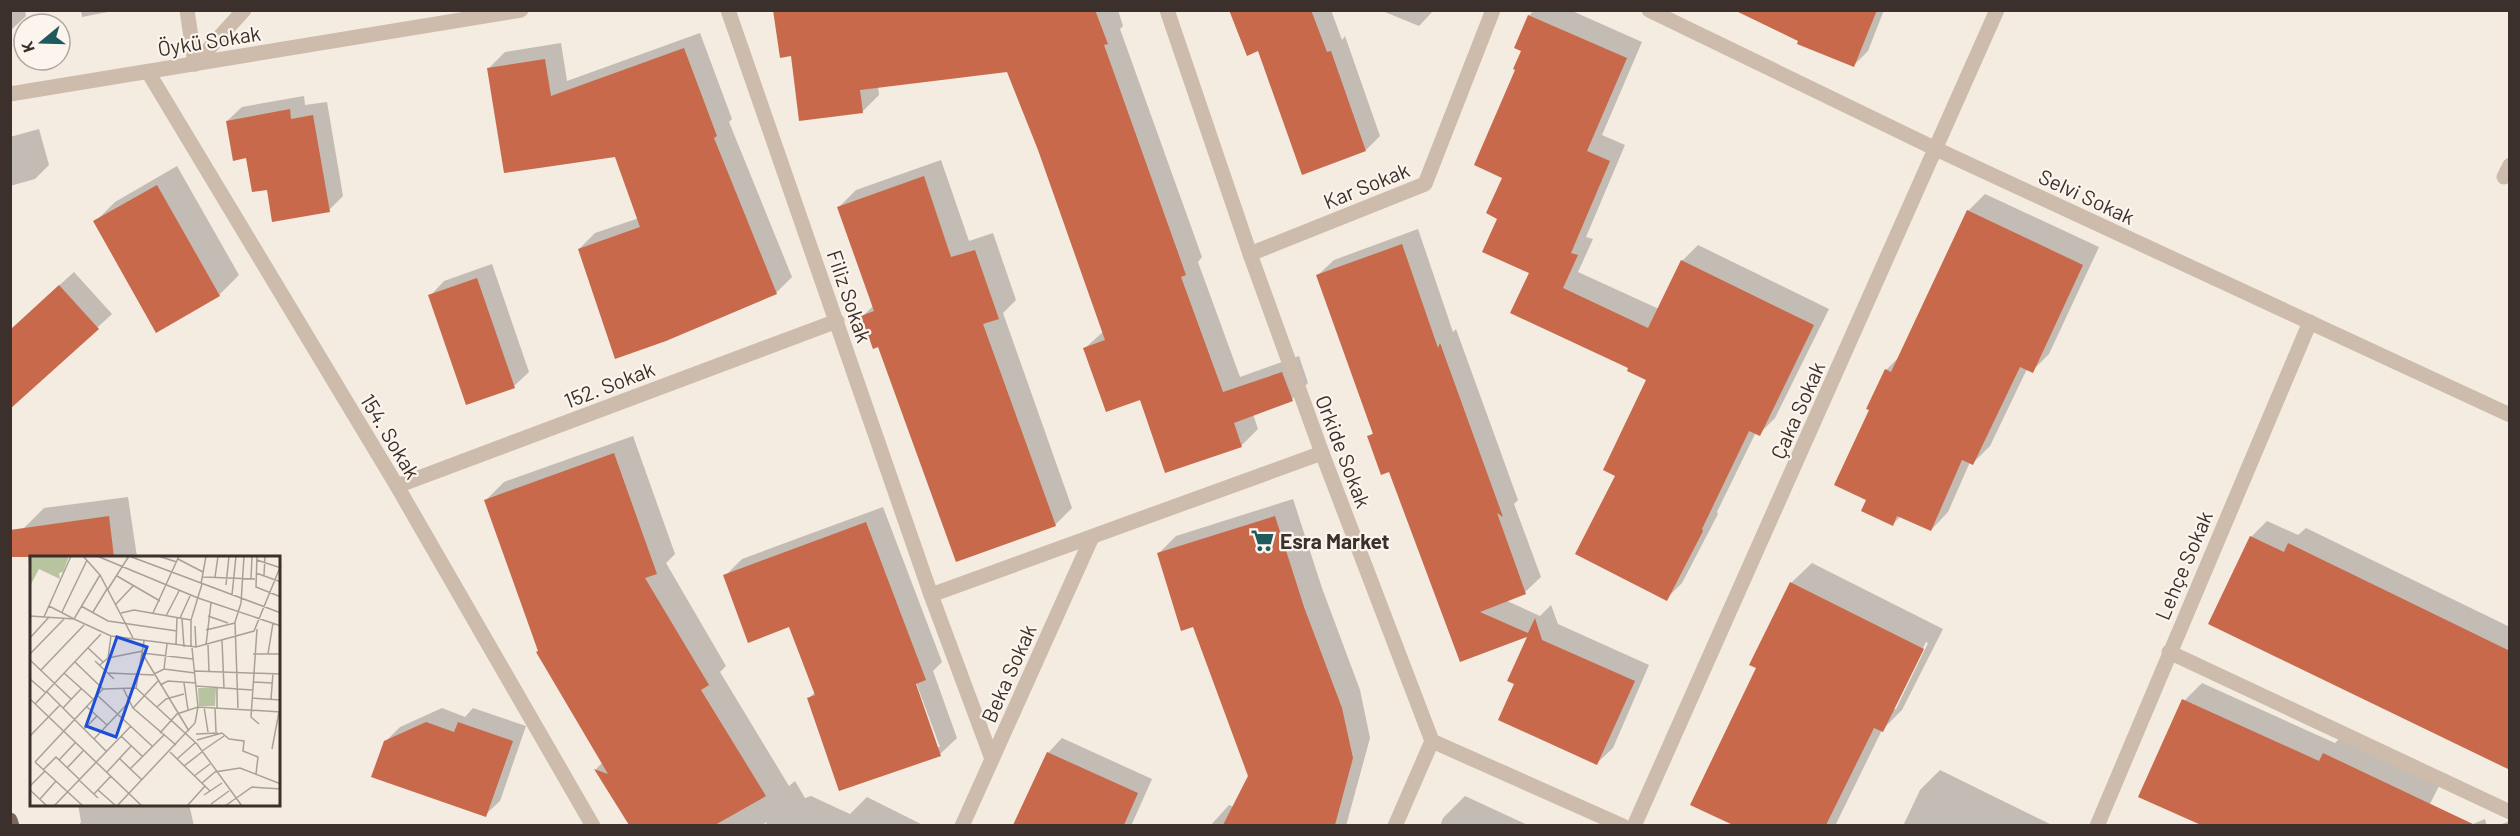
<svg xmlns="http://www.w3.org/2000/svg" width="2520" height="836" font-family="Barlow,sans-serif">
	<style>
		.shadow { fill: #0003; fill-rule: evenodd }
		.building { fill: #c8694b }
		.lines { fill: none; stroke-linecap: round; stroke-linejoin: round }
		.minor { stroke: #cdbbac; stroke-width: 15 }
		.major { stroke: #7d675c; stroke-width: 15 }
		.labels { text-anchor: middle; dominant-baseline: central; stroke-width: 4.5; stroke-linejoin: round; paint-order: stroke }
		.street-label { font-size: 21px; fill: #3b302b; stroke: #fbf5ee }
		.poi-label { font-size: 21px; font-weight: bold; fill: #3b302b; stroke: #fbf5ee; text-anchor: start }
		.inset-road { fill: none; stroke: #aaa098; stroke-width: 1.5 }
		.view { fill: #1d4ed8; fill-opacity: 0.15; stroke: #1d4ed8; stroke-width: 3 }
		.inset-edge { fill: none; stroke: #3b302b; stroke-width: 3 }
	</style>
	<rect width="100%" height="100%" fill="#f4ebe1"/>
	<!-- shadow -->
	<g class="shadow">
		<path d="M10,10H25L26,16L10,31Z"/>
		<path d="M81,10H118L82,17Z"/>
		<path d="M775,10H1118L1123,26L1120,29L1202,257L1198,262L1240,377L1299,356L1308,383L1292,399L1253,414L1258,429L1242,445L1166,471L1141,398L1084,349L1104,331L1039,150L1008,70L878,86L879,95L862,112L792,54Z"/>
		<path d="M1231,10H1331L1342,40L1345,36L1380,136L1366,150L1259,49Z"/>
		<path d="M1380,10H1434L1419,26Z"/>
		<path d="M1534,10H1570L1642,42L1602,135L1625,145L1586,237L1593,239L1578,272L1659,309L1682,261L1698,245L1829,309L1775,418L1759,434L1756,432L1717,512L1718,514L1682,583L1666,599L1648,379L1630,368L1531,272L1499,218L1517,70L1529,16Z"/>
		<path d="M1737,10H1884L1868,51L1854,65Z"/>
		<path d="M700,33L732,119L729,122L792,277L776,293L579,249L595,233L639,218L616,155L489,68L505,52L561,43L567,81Z"/>
		<path d="M304,96L305,105L327,102L343,196L329,210L268,188L227,121L242,107Z"/>
		<path d="M39,129L49,165L35,179L10,186V137Z"/>
		<path d="M941,160L969,241L993,233L1016,300L1003,313L1072,508L1055,525L879,346L863,316L874,305L839,207L856,190Z"/>
		<path d="M177,166L239,275L219,295L157,330L95,222L115,202Z"/>
		<path d="M1985,194L2099,247L2049,354L2032,371L2027,369L1990,446L1973,463L1970,462L1948,512L1931,530L1901,516L1893,524L1868,500L1871,410L1886,370L1900,356L1968,211Z"/>
		<path d="M1418,229L1453,332L1456,329L1518,500L1514,504L1541,577L1525,592L1505,600L1540,616L1551,605L1558,624L1649,665L1613,748L1597,763L1529,635L1461,660L1390,470L1369,437L1374,432L1318,275L1334,260Z"/>
		<path d="M492,264L529,372L514,386L430,296L444,281Z"/>
		<path d="M74,272L112,314L22,397L10,330Z"/>
		<path d="M633,436L675,554L666,563L726,666L720,672L789,786L795,781L805,798L811,796L850,814L867,797L925,826H765L767,822L761,826H630L596,769L603,762L540,650L486,500L504,482Z"/>
		<path d="M128,497L137,557H32V585L24,528L44,508Z"/>
		<path d="M1293,499L1322,588L1360,690L1370,738L1346,826H1210L1229,805L1234,807L1250,776L1194,625L1158,554L1176,536Z"/>
		<path d="M883,507L942,662L933,671L957,738L940,754L809,698L815,692L790,625L725,576L742,559ZM914,677L940,747H936L912,678Z"/>
		<path d="M2267,521L2298,535L2306,528L2510,627V768L2251,537Z"/>
		<path d="M1812,563L1943,629L1902,710L1882,730L1835,826H1736L1692,804L1758,668L1751,664L1792,582ZM1926,642L1928,643L1896,709H1893Z"/>
		<path d="M2202,683L2335,743L2342,736L2440,784L2419,826H2205L2141,796L2185,700Z"/>
		<path d="M442,708L465,717L473,708L526,726L500,801L485,815L385,742L400,727Z"/>
		<path d="M1062,738L1152,779L1131,826H1039L1019,816L1048,753Z"/>
		<path d="M1940,770L2054,826H1903L1920,790Z"/>
		<path d="M1465,796L1530,826H1440L1443,818Z"/>
		<path d="M78,804H189L194,826H78L81,822Z"/>
		<path d="M2485,819L2487,826H2468Z"/>
		<path d="M2510,821V826H2496Z"/>
	</g>
	<!-- building -->
	<g class="building">
		<path d="M773,10H1095L1108,44L1104,45L1186,275L1181,277L1223,392L1282,372L1293,401L1234,423L1242,447L1165,473L1140,400L1106,412L1083,348L1105,340L1038,150L1007,72L860,90L863,113L799,121L791,56L780,58Z"/>
		<path d="M1229,10H1311L1327,52L1331,51L1366,151L1302,175L1258,51L1247,56Z"/>
		<path d="M1734,10H1877L1854,67L1797,44L1798,41Z"/>
		<path d="M1528,15L1627,58L1587,151L1610,161L1571,253L1578,255L1563,288L1648,328L1681,260L1814,325L1760,436L1749,431L1702,529L1703,531L1667,601L1575,554L1615,476L1603,470L1646,380L1627,371L1628,368L1510,313L1529,273L1482,252L1497,219L1486,213L1502,178L1474,165L1515,70L1513,69L1521,51L1514,48Z"/>
		<path d="M684,48L717,136L714,138L777,294L666,341L615,359L578,249L640,227L615,157L504,173L487,68L545,59L551,96Z"/>
		<path d="M290,109L291,119L313,115L330,212L272,222L267,190L252,192L246,158L233,161L226,121Z"/>
		<path d="M924,176L951,257L975,250L999,319L983,324L1056,526L956,562L878,347L873,349L861,316L874,311L837,207Z"/>
		<path d="M157,185L220,296L156,333L93,221Z"/>
		<path d="M1967,210L2083,265L2033,373L2020,367L1973,465L1962,460L1931,531L1897,516L1893,526L1861,511L1866,500L1834,485L1869,410L1866,409L1885,369L1891,372Z"/>
		<path d="M1402,244L1438,348L1440,343L1503,517L1497,513L1526,594L1480,612L1528,633L1535,618L1542,640L1635,681L1597,765L1498,720L1514,684L1507,681L1527,637L1460,662L1389,472L1381,475L1367,436L1373,434L1316,275Z"/>
		<path d="M477,278L515,388L466,405L428,295Z"/>
		<path d="M59,285L99,329L10,409V330Z"/>
		<path d="M614,453L657,574L645,578L709,685L701,690L766,796L715,825H629L594,769L608,774L536,652L538,651L484,500Z"/>
		<path d="M109,516L114,557H10V530Z"/>
		<path d="M1275,516L1304,607L1342,708L1353,758L1335,825H1223L1248,776L1193,627L1181,631L1157,553Z"/>
		<path d="M866,522L926,680L916,684L941,756L839,791L807,698L815,695L789,627L748,643L723,575Z"/>
		<path d="M2250,536L2284,552L2288,543L2510,651V770L2208,624Z"/>
		<path d="M1790,582L1924,649L1883,732L1874,728L1826,825H1733L1690,805L1756,668L1749,665Z"/>
		<path d="M2182,699L2319,761L2323,753L2475,825H2201L2138,797Z"/>
		<path d="M426,722L454,732L458,722L513,741L486,817L371,777L384,741Z"/>
		<path d="M1047,752L1138,793L1124,825H1013Z"/>
	</g>
	<g class="lines">
		<!-- minor -->
		<g class="minor">
			<path d="M187,10L195,64"/>
			<path d="M728,10L931,595L992,759"/>
			<path d="M1167,10L1250,254L1322,453L1432,741L1623,826"/>
			<path d="M1649,10L1936,149L2510,415"/>
			<path d="M195,64L244,10"/>
			<path d="M148,72L397,486L593,826"/>
			<path d="M10,94L521,10"/>
			<path d="M2504,177L2510,165"/>
			<path d="M1250,254L1425,184L1493,10"/>
			<path d="M397,486L837,321"/>
			<path d="M931,595L1322,453"/>
			<path d="M2169,652L2510,812"/>
			<path d="M962,826L1092,537"/>
			<path d="M1395,826L1432,741"/>
			<path d="M1634,826L1997,10"/>
			<path d="M2097,826L2310,322"/>
		</g>
		<!-- major -->
		<path class="major" d="M10,820L12,826"/>
	</g>
	<!-- icons -->
	<defs>
		<symbol id="supermarket-bare" viewBox="-9 -9 18 18"><path d="M-6-5.5h2.5l.6 2H6L4.5 2H-2.5L-4.4-4H-6ZM-1.5 3.2a1.3 1.3 0 1 0 .1 0ZM3 3.2a1.3 1.3 0 1 0 .1 0Z" fill="#1f5a5e" stroke="#fbf5ee" stroke-width="2.5" paint-order="stroke"/></symbol>
	</defs>
	<g fill-rule="evenodd">
		<use href="#supermarket-bare" x="1246" y="524" width="33" height="33"/>
	</g>
	<g class="labels">
		<!-- street labels -->
		<g class="street-label">
			<text transform="translate(209 40) rotate(-9)">Öykü Sokak</text>
			<text transform="translate(1366 185) rotate(-22)">Kar Sokak</text>
			<text transform="translate(2087 196) rotate(25)">Selvi Sokak</text>
			<text transform="translate(850 296) rotate(71)">Filiz Sokak</text>
			<text transform="translate(609 384) rotate(-21)">152. Sokak</text>
			<text transform="translate(1797 410) rotate(-66)">Çaka Sokak</text>
			<text transform="translate(391 436) rotate(59)">154. Sokak</text>
			<text transform="translate(1344 451) rotate(69)">Orkide Sokak</text>
			<text transform="translate(2183 565) rotate(-67)">Lehçe Sokak</text>
			<text transform="translate(1008 673) rotate(-66)">Beka Sokak</text>
		</g>
		<!-- poi labels -->
		<g class="poi-label">
			<text x="1280" y="540">Esra Market</text>
		</g>
	</g>
	<!-- overview -->
	<g transform="translate(30 556)">
		<rect width="250" height="250" fill="#f4ebe1"/>
		<path d="M0,0H39L33,16L29,17L30,23L9,13L0,30ZM168,132H186L185,150H169Z" fill="#b8c4a0"/>
		<path class="inset-road" d="M53,0L70,19L103,82M67,0L168,42L251,70M99,0L251,57M128,0L147,6M227,0L226,31L251,41M148,3L173,16M227,4L251,12M226,17L251,26M234,19L235,0M87,20L130,45M173,21L225,23M185,21L188,0M221,23L222,0M171,28L176,0M196,29L199,0M78,33L99,0M202,39L206,0M86,48L103,30M19,50L44,63L70,19M51,50L78,65L147,75M32,56L57,4M63,56L77,33M91,57L104,54L161,64M123,57L149,0M0,60L44,63L81,80L166,91L224,75L251,9M136,60L149,35M178,60L198,67M14,61L41,0M150,62L160,40M152,63L154,91M165,70L166,91M227,73L221,161L229,168M176,74L205,67M0,82L19,61M192,84L194,132M146,88L147,62M176,89L181,47M178,89L179,115M161,91V64L172,28M58,92L73,106M112,97L159,175M112,97L163,103M0,98L34,63M223,98H251M238,98L243,67M78,102L81,80M0,104L41,143M65,105L84,123M45,106L73,133M70,109L78,102L113,95M134,113L137,88M11,114L54,69M165,115L251,118M34,117L63,143M78,117L124,119M124,118L134,113L165,117M0,123L15,136M223,126L242,127M154,127L158,154M130,129L138,125L166,127M166,130L222,134M93,132L103,152L146,189M106,132L114,85M16,135L76,195M67,139L122,190M222,142L251,144M0,143L112,250M241,143L243,117M5,148L71,78M56,150L77,169M127,151L136,143L154,138M174,151L178,176M33,152L51,133M103,152L128,125M185,152L186,176M187,152V131M208,152L205,66L211,47L214,0M54,173L67,160M130,177L147,158L168,151L251,156M192,177L199,183L214,185L213,195L228,201L226,218M166,178L188,177M0,180L30,149M91,180L112,200M64,183L100,145M167,184L192,177M242,193L249,156M172,195L194,180M140,196L180,235M90,203L112,224M147,203L165,187M29,204L45,187M5,206L73,133L106,132L167,188L212,250M5,206L53,250M154,210L172,196M37,212L53,195M14,213L26,201L49,223M100,213L134,179M77,216L101,190M164,220L180,208M49,224L68,242M172,227L185,216L210,212L251,228M0,230L15,215M0,234L17,250M68,234L86,250M64,238L81,220M174,239L192,227M10,243L26,225M181,248L199,235M24,250L101,170M87,250L165,167L168,151L162,92M157,250L175,230M195,250L222,231L251,233"/>
		<path class="view" d="M87,81L117,91L86,181L56,170Z"/>
		<rect width="250" height="250" class="inset-edge"/>
	</g>
	<!-- border -->
	<rect width="2520" height="836" fill="none" stroke="#3b302b" stroke-width="24"/>
	<!-- north arrow -->
	<g transform="translate(42 42) rotate(251)"><circle r="28" fill="#fbf5ee" stroke="#aea6a0" stroke-width="1.5"/>
	<path d="M0-4.5L10 22L0 15L-10 22Z" fill="#1f5a5e"/>
	<text y="-9" font-size="16" font-weight="bold" text-anchor="middle" fill="#3b302b">K</text>
	</g>
</svg>
